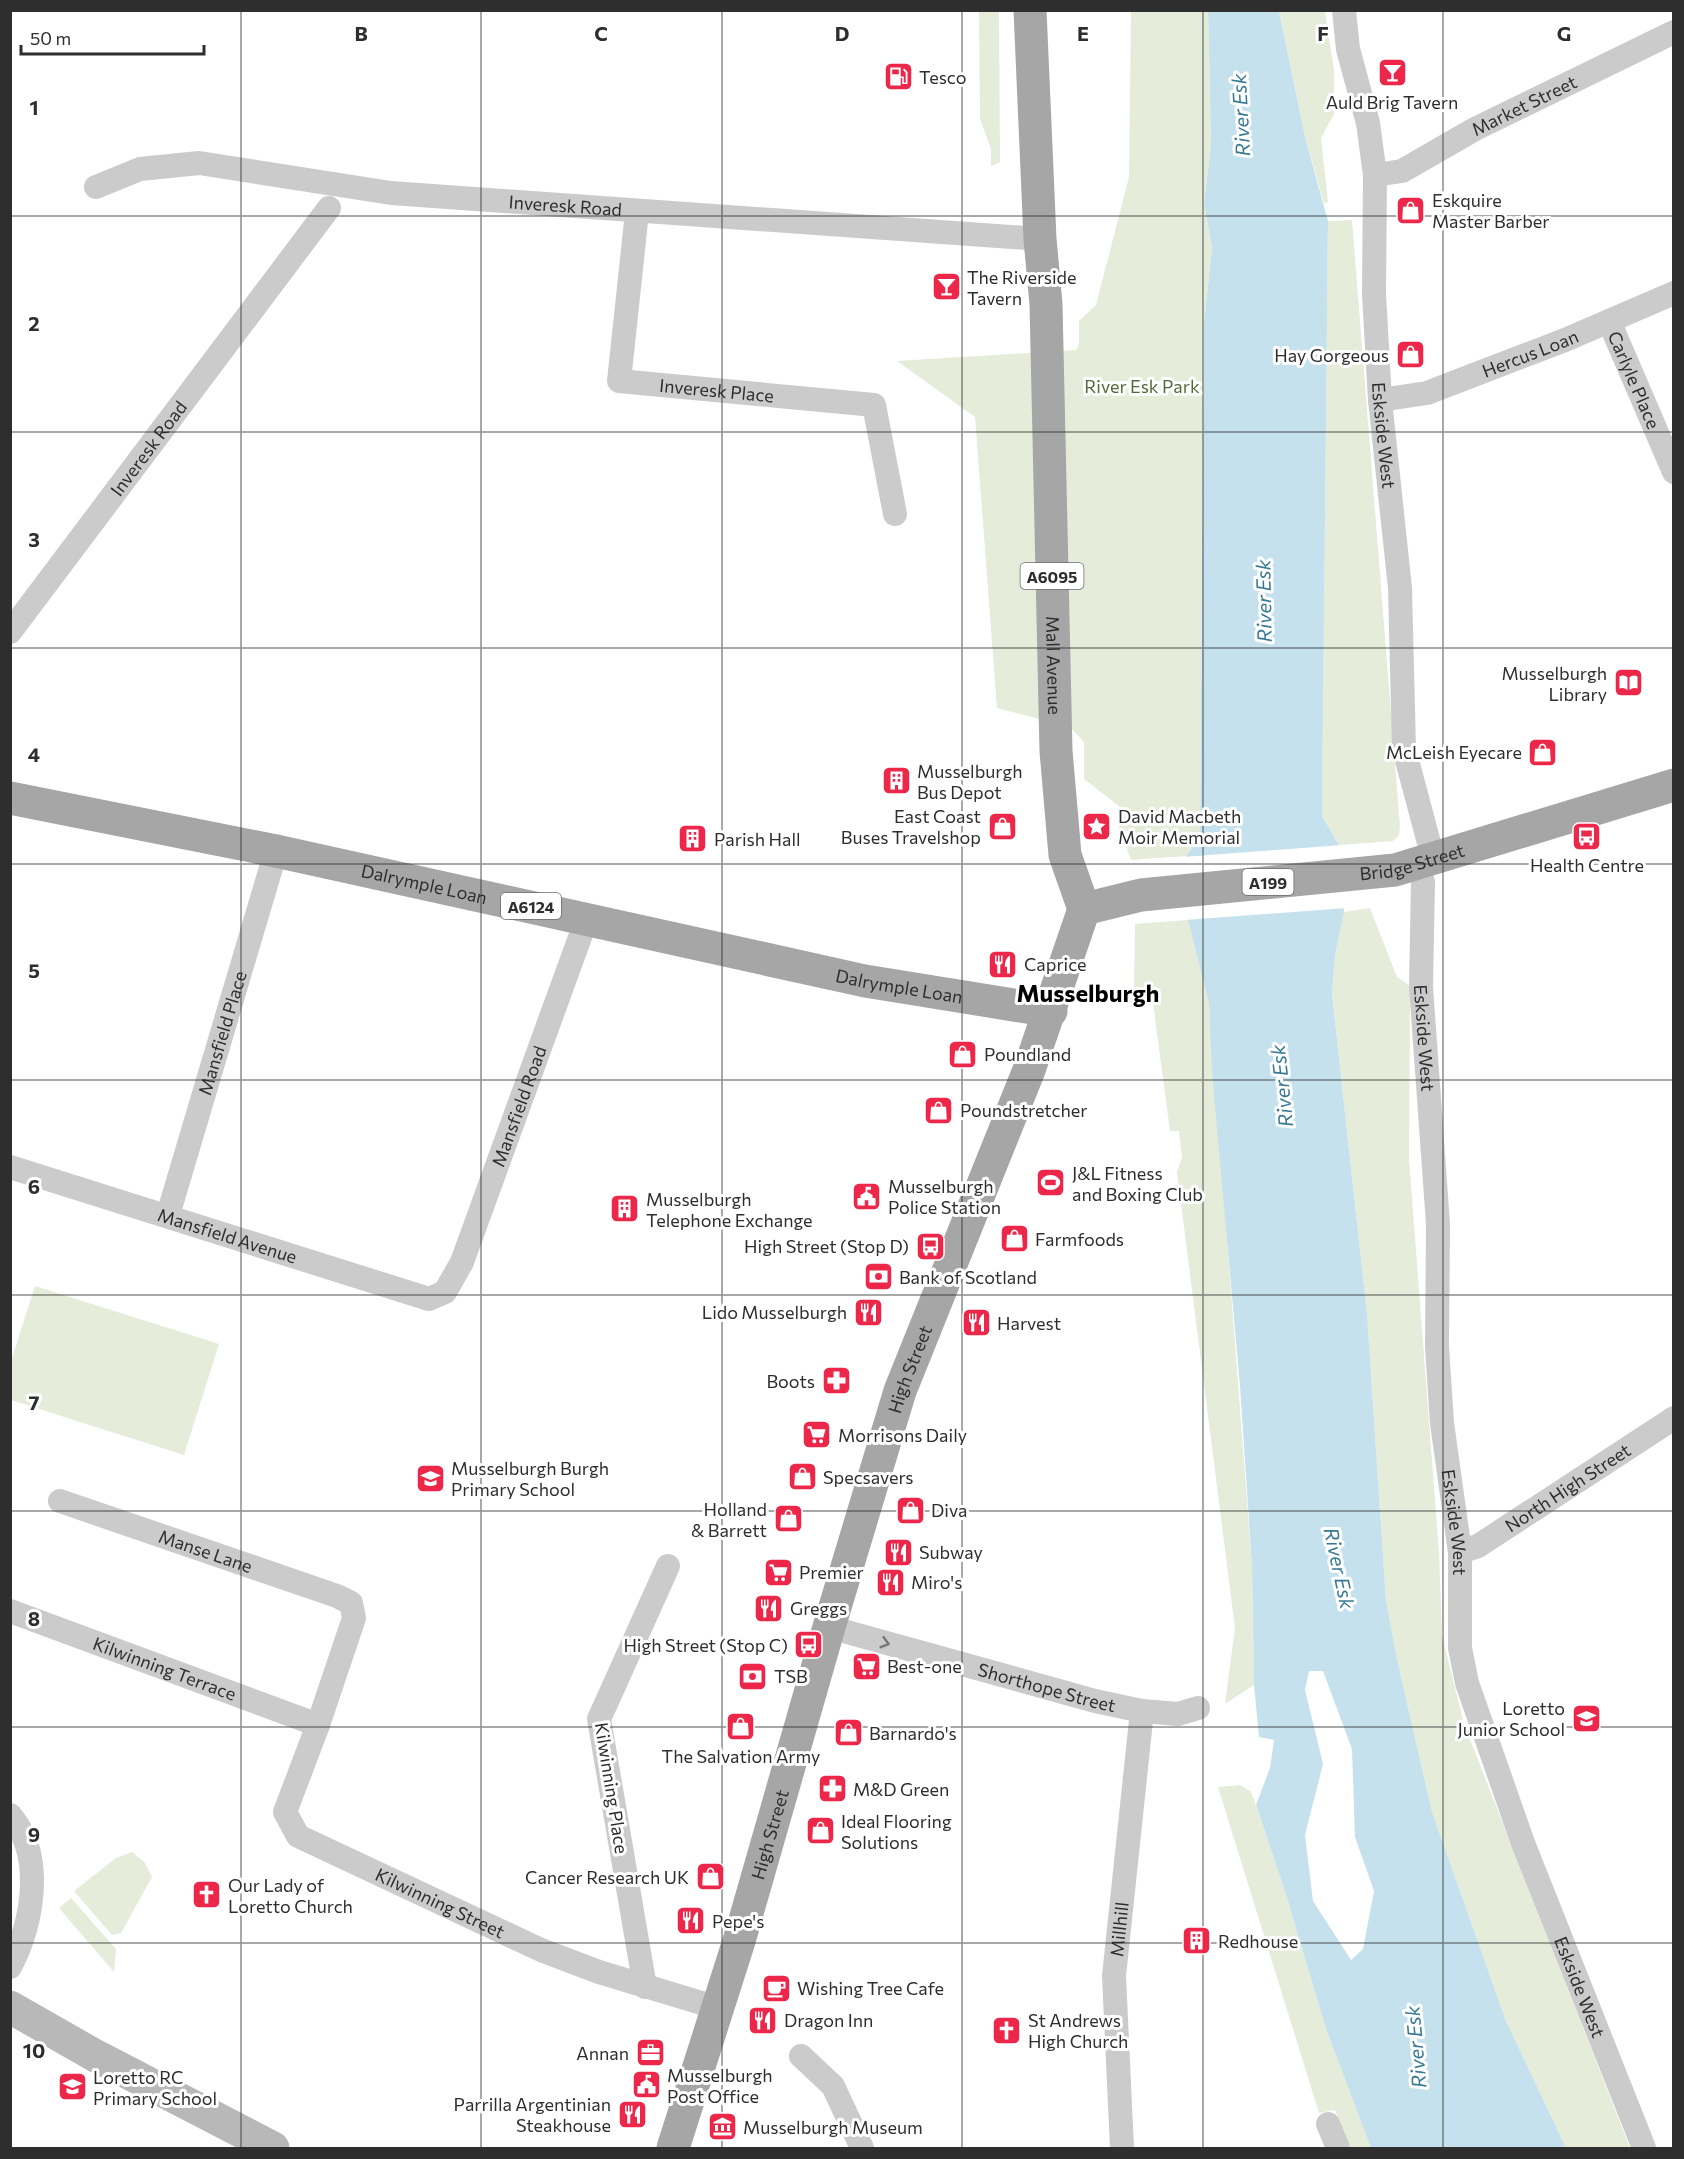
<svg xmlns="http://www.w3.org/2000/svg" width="1684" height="2159" font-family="Commissioner,sans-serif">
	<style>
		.green { fill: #e5ecda }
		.water { fill: #c5e1ed; fill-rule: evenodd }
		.pier { fill: #fff }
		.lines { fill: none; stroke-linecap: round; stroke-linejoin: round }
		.street { stroke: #cbcbcb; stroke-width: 24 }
		.secondary { stroke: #b8b8b8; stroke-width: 33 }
		.primary { stroke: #a6a6a6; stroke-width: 33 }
		.oneway { stroke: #757575 }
		.grid { fill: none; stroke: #2e2e2e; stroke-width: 1.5; stroke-opacity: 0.55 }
		.labels { text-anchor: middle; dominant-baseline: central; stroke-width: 6; stroke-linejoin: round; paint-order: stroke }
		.shield { fill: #fff; stroke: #6d6d6d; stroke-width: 1.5 }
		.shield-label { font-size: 16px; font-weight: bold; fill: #2e2e2e }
		.poi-label { font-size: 18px; fill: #2e2e2e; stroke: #fff; text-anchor: start }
		.street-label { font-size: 18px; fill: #2e2e2e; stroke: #fff }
		.park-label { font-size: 18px; fill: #556b39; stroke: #fff }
		.water-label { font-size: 20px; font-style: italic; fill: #387993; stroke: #fff }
		.district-label { font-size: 24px; font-weight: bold; fill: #000; stroke: #fff }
		.grid-label { font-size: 20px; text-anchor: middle; font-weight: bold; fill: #2e2e2e; stroke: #fff; stroke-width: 6; stroke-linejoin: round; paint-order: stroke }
	</style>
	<rect width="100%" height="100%" fill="#fff"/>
	<!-- green -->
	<g class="green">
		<path d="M979,11H999L1000,162L991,166V149L980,119Z"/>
		<path d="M1131,11H1208L1211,144L1204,203L1212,248L1204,322L1200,837L1186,856L1131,860L1119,827V806L1084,779V742L1070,727L997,708L975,417L897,361L1076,350L1079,344V321L1096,305L1129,177Z"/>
		<path d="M1279,11H1325L1334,70V114L1321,138L1328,202L1324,203L1305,137Z"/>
		<path d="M1352,220L1400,827L1399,835L1393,841L1339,845L1322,816L1328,221Z"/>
		<path d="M1370,908L1397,977L1410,986L1409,1159L1439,1552L1442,1635L1464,1724L1630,2148H1566L1506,2021L1432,1812L1397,1659L1386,1601L1367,1314L1332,994L1335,955L1344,912Z"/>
		<path d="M1188,920L1209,1004L1252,1566L1254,1685L1225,1704L1235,1628L1177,1172L1182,1157L1179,1131H1170L1152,995L1134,991L1135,924Z"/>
		<path d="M35,1286L219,1344L184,1455L11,1400V1361Z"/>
		<path d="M1240,1785L1250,1791L1253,1797L1287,1898L1326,2029L1371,2148H1350L1335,2110L1319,2113L1218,1787Z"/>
		<path d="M132,1852L145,1863L152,1877L121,1933L112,1935L74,1891L116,1858Z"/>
		<path d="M71,1898L116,1949L114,1972L59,1908Z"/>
	</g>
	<!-- water -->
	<path class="water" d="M1208,11H1279L1305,137L1328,221L1322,816L1339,845L1344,912L1335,955L1332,994L1367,1314L1386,1601L1397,1659L1432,1812L1506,2021L1566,2148H1371L1326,2029L1287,1898L1256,1805L1270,1768L1274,1740L1259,1737L1254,1685L1252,1566L1240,1386L1212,1072L1209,1004L1188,920L1186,856L1200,837L1204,322L1212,248L1204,203L1211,144ZM1309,1671H1323L1352,1749L1355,1837L1374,1891L1363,1949L1351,1960L1313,1901L1305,1835L1323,1764L1305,1690Z"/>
	<!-- pier -->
	<path class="pier" d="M1342,845L1347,908L1185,920L1183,857Z"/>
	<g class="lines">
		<!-- street -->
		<g class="street">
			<path id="s1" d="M1344,10L1348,49L1368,123L1375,175L1374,294L1380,400L1400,588L1404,749L1433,858"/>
			<path id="s2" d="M1375,175L1402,171L1475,129L1674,32"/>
			<path id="s3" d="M96,187L140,169L199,163L391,193L1040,239"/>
			<path id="s4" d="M637,212L619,381L874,405L895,514"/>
			<path id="s5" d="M1609,321L1674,472"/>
			<path id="s6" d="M1380,400L1427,393L1565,340L1674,293"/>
			<path id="s7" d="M10,632L329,208"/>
			<path id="s8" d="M1417,863L1423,882L1421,987L1438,1224L1437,1347L1442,1423L1460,1552V1648L1467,1683L1523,1843L1644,2148"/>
			<path id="s9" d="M10,1167L429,1299L445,1292L462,1262L587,918"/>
			<path id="s10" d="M168,1215L276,851"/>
			<path id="s11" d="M60,1501L337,1596L351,1603L354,1618L318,1725L285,1812L298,1836L541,1950L599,1972L718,2008"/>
			<path id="s12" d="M1460,1552L1478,1546L1674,1418"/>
			<path id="s13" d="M10,1611L318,1725"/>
			<path id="s14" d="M829,1627L1095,1701L1142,1711L1178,1714L1198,1708"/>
			<path d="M10,1815C45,1855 33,1923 10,1967"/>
			<path d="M645,1987L599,1719L668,1566"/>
			<path d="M801,2056L833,2086L862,2148"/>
			<path d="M1328,2124L1338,2148"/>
			<path id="s15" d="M1122,2148L1114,1976L1142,1711"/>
		</g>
		<!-- secondary -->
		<path class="secondary" d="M10,2007L94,2055L273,2148"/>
		<!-- primary -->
		<g class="primary">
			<path id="s16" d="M1030,10L1040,239L1046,304L1056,751L1065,855L1084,909"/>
			<path id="s17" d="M10,798L276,851L865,981L1051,1011"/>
			<path id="s18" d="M1084,909L1141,895L1395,870L1674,785"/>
			<path id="s19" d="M673,2148L739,1941L829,1627L900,1391L1029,1070L1084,909"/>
		</g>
	</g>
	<!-- one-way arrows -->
	<defs><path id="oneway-chevron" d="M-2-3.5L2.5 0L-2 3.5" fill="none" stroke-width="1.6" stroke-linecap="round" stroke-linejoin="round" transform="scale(1.5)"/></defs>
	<use class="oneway" href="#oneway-chevron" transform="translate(885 1643) rotate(16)"/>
	<!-- grid -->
	<path class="grid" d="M241,10V2148M481,10V2148M722,10V2148M962,10V2148M1203,10V2148M1443,10V2148M10,216H1674M10,432H1674M10,648H1674M10,864H1674M10,1080H1674M10,1295H1674M10,1511H1674M10,1727H1674M10,1943H1674"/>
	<!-- icons -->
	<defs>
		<symbol id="bar-square" viewBox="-11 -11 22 22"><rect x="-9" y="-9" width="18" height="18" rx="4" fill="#ed2749" stroke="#fff"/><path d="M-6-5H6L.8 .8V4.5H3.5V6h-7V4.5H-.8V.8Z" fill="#fff"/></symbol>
		<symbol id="fuel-square" viewBox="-11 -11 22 22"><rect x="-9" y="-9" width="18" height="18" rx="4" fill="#ed2749" stroke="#fff"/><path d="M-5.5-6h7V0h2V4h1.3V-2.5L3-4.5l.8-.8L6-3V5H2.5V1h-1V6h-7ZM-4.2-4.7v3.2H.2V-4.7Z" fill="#fff"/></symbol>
		<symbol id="shop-square" viewBox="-11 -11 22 22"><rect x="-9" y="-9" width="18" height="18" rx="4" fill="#ed2749" stroke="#fff"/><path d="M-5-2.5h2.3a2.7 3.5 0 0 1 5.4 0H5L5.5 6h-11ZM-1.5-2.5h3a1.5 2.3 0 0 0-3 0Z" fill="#fff"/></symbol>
		<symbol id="library-square" viewBox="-11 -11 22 22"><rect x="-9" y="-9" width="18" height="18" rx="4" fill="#ed2749" stroke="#fff"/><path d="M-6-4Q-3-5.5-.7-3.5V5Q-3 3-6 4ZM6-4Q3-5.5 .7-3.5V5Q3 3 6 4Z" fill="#fff"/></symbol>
		<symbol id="building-square" viewBox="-11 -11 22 22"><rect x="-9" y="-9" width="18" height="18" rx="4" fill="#ed2749" stroke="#fff"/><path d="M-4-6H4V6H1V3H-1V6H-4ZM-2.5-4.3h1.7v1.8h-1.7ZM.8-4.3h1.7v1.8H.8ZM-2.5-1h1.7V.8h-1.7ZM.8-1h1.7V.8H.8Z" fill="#fff"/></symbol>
		<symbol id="sight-square" viewBox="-11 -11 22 22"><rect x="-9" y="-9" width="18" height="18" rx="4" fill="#ed2749" stroke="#fff"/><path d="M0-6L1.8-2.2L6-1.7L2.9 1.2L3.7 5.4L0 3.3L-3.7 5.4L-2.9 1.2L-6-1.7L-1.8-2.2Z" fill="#fff"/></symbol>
		<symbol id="bus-square" viewBox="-11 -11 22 22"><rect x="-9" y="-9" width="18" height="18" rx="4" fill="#ed2749" stroke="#fff"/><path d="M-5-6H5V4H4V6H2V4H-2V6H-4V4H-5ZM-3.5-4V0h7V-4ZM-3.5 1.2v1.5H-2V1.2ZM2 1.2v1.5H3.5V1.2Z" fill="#fff"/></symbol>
		<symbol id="restaurant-square" viewBox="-11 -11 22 22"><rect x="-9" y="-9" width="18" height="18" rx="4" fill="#ed2749" stroke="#fff"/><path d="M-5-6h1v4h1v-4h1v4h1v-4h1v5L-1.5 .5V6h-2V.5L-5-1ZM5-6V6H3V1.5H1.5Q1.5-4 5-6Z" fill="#fff"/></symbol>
		<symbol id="stadium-square" viewBox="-11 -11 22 22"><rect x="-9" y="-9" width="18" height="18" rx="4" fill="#ed2749" stroke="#fff"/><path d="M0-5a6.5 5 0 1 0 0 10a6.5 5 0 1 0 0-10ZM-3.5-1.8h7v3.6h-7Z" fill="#fff"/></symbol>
		<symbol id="civic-square" viewBox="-11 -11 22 22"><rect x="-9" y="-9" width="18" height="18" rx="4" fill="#ed2749" stroke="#fff"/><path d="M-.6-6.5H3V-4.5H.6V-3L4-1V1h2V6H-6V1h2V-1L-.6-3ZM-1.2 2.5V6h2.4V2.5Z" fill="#fff"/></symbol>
		<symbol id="bank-square" viewBox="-11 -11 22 22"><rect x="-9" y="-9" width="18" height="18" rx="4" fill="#ed2749" stroke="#fff"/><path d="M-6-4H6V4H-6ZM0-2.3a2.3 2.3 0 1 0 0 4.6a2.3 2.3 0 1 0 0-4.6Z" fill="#fff"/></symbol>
		<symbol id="pharmacy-square" viewBox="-11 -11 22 22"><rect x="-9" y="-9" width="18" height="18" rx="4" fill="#ed2749" stroke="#fff"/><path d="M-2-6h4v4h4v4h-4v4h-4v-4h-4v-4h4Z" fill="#fff"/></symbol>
		<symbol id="supermarket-square" viewBox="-11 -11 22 22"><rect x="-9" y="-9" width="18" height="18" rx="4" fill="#ed2749" stroke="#fff"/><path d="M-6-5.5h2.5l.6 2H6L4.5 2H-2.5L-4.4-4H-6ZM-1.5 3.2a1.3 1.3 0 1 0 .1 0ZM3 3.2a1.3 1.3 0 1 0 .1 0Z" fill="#fff"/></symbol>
		<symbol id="school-square" viewBox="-11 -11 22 22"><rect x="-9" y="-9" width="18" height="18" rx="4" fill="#ed2749" stroke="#fff"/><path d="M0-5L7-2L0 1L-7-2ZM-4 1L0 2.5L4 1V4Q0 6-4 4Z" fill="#fff"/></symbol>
		<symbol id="church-square" viewBox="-11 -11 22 22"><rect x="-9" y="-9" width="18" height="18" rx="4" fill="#ed2749" stroke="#fff"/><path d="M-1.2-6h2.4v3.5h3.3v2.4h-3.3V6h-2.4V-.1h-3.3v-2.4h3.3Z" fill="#fff"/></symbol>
		<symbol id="cafe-square" viewBox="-11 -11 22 22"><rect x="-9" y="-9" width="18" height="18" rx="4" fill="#ed2749" stroke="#fff"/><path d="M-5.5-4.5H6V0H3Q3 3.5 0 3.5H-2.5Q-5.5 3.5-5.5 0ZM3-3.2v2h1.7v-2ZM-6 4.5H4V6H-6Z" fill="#fff"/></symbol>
		<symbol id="office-square" viewBox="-11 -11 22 22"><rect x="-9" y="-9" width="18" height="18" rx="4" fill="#ed2749" stroke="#fff"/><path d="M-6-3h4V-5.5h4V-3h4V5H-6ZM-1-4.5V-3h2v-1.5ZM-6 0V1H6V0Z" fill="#fff"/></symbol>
		<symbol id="museum-square" viewBox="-11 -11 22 22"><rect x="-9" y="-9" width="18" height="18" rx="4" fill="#ed2749" stroke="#fff"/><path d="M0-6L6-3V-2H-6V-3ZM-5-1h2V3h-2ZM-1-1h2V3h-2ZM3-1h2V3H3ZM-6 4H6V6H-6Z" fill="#fff"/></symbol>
	</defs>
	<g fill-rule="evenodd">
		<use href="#bar-square" x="1376" y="56" width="33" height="33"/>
		<use href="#fuel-square" x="882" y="60" width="33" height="33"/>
		<use href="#shop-square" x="1394" y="194" width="33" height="33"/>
		<use href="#bar-square" x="930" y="270" width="33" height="33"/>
		<use href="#shop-square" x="1394" y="338" width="33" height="33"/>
		<use href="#library-square" x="1612" y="666" width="33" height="33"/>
		<use href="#shop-square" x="1526" y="736" width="33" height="33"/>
		<use href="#building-square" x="880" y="764" width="33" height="33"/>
		<use href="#shop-square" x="986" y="810" width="33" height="33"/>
		<use href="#sight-square" x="1080" y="810" width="33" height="33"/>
		<use href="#bus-square" x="1570" y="820" width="33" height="33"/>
		<use href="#building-square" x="676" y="822" width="33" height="33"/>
		<use href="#restaurant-square" x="986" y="948" width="33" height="33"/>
		<use href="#shop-square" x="946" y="1038" width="33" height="33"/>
		<use href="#shop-square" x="922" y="1094" width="33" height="33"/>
		<use href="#stadium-square" x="1034" y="1166" width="33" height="33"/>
		<use href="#civic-square" x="850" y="1180" width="33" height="33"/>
		<use href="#building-square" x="608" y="1192" width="33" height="33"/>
		<use href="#shop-square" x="998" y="1222" width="33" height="33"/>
		<use href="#bus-square" x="914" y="1230" width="33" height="33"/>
		<use href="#bank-square" x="862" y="1260" width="33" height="33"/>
		<use href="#restaurant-square" x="852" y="1296" width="33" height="33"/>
		<use href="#restaurant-square" x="960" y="1306" width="33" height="33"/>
		<use href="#pharmacy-square" x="820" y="1364" width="33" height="33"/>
		<use href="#supermarket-square" x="800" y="1418" width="33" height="33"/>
		<use href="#shop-square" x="786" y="1460" width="33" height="33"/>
		<use href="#school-square" x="414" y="1462" width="33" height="33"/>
		<use href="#shop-square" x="894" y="1494" width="33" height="33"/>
		<use href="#shop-square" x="772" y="1502" width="33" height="33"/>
		<use href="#restaurant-square" x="882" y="1536" width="33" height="33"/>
		<use href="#supermarket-square" x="762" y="1556" width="33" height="33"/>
		<use href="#restaurant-square" x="874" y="1566" width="33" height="33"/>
		<use href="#restaurant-square" x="752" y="1592" width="33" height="33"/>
		<use href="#bus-square" x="792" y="1628" width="33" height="33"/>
		<use href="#supermarket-square" x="850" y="1650" width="33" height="33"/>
		<use href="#bank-square" x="736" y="1660" width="33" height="33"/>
		<use href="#school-square" x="1570" y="1702" width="33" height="33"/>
		<use href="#shop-square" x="724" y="1710" width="33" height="33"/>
		<use href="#shop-square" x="832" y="1716" width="33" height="33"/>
		<use href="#pharmacy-square" x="816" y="1772" width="33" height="33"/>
		<use href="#shop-square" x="804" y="1814" width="33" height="33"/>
		<use href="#shop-square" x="694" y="1860" width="33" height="33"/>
		<use href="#church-square" x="190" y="1878" width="33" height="33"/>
		<use href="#restaurant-square" x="674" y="1904" width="33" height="33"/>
		<use href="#building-square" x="1180" y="1924" width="33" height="33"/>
		<use href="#cafe-square" x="760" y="1972" width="33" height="33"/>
		<use href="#restaurant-square" x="746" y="2004" width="33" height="33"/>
		<use href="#church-square" x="990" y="2014" width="33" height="33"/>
		<use href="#office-square" x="634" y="2036" width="33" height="33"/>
		<use href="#civic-square" x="630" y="2068" width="33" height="33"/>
		<use href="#school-square" x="56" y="2070" width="33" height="33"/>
		<use href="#restaurant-square" x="616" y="2098" width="33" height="33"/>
		<use href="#museum-square" x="706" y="2110" width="33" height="33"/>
	</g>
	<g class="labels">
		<!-- shield labels -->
		<g class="shield">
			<rect x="1020.5" y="563" width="63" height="26" rx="4.5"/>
			<rect x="1242.5" y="869" width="51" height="26" rx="4.5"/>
			<rect x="501" y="893" width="60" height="26" rx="4.5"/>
		</g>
		<g class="shield-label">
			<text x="1052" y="576">A6095</text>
			<text x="1268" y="882">A199</text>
			<text x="531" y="906">A6124</text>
		</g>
		<!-- poi labels -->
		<g class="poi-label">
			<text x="919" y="77">Tesco</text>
			<text x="1392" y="102" text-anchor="middle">Auld Brig Tavern</text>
			<text x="1432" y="200">Eskquire<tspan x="1432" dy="21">Master Barber</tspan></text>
			<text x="967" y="277">The Riverside<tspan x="967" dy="21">Tavern</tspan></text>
			<text x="1389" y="355" text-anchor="end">Hay Gorgeous</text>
			<text x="1607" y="673" text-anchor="end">Musselburgh<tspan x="1607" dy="21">Library</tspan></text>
			<text x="1522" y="752" text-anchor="end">McLeish Eyecare</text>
			<text x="917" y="771">Musselburgh<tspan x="917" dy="21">Bus Depot</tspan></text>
			<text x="981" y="816" text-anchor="end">East Coast<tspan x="981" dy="21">Buses Travelshop</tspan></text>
			<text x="1118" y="816">David Macbeth<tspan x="1118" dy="21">Moir Memorial</tspan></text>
			<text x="714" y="839">Parish Hall</text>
			<text x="1587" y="865" text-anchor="middle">Health Centre</text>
			<text x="1024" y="964">Caprice</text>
			<text x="984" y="1054">Poundland</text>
			<text x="960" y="1110">Poundstretcher</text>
			<text x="1072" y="1173">J&amp;L Fitness<tspan x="1072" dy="21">and Boxing Club</tspan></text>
			<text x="888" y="1186">Musselburgh<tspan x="888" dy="21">Police Station</tspan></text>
			<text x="646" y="1199">Musselburgh<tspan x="646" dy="21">Telephone Exchange</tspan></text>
			<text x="1035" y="1239">Farmfoods</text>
			<text x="909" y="1246" text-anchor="end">High Street (Stop D)</text>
			<text x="899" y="1277">Bank of Scotland</text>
			<text x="847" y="1312" text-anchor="end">Lido Musselburgh</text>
			<text x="997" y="1323">Harvest</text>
			<text x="815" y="1381" text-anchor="end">Boots</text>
			<text x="838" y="1435">Morrisons Daily</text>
			<text x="451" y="1468">Musselburgh Burgh<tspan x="451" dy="21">Primary School</tspan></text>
			<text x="823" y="1477">Specsavers</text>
			<text x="767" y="1509" text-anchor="end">Holland<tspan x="767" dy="21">&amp; Barrett</tspan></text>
			<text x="931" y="1510">Diva</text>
			<text x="919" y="1552">Subway</text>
			<text x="799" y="1572">Premier</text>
			<text x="911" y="1582">Miro's</text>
			<text x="790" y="1608">Greggs</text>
			<text x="788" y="1645" text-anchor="end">High Street (Stop C)</text>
			<text x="887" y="1666">Best-one</text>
			<text x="774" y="1676">TSB</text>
			<text x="1565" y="1708" text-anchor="end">Loretto<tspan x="1565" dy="21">Junior School</tspan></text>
			<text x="869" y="1733">Barnardo's</text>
			<text x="741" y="1756" text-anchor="middle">The Salvation Army</text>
			<text x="853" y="1789">M&amp;D Green</text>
			<text x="841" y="1821">Ideal Flooring<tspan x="841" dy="21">Solutions</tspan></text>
			<text x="689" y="1877" text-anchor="end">Cancer Research UK</text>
			<text x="228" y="1885">Our Lady of<tspan x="228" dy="21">Loretto Church</tspan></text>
			<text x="712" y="1921">Pepe's</text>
			<text x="1218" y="1941">Redhouse</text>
			<text x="797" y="1988">Wishing Tree Cafe</text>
			<text x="784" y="2020">Dragon Inn</text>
			<text x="1028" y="2020">St Andrews<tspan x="1028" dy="21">High Church</tspan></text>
			<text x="629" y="2053" text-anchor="end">Annan</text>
			<text x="667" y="2075">Musselburgh<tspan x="667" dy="21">Post Office</tspan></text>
			<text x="93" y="2077">Loretto RC<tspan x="93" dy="21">Primary School</tspan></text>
			<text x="611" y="2104" text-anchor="end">Parrilla Argentinian<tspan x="611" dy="21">Steakhouse</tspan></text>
			<text x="743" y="2127">Musselburgh Museum</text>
		</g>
		<!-- street labels -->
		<g class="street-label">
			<text stroke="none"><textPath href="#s2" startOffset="166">Market Street</textPath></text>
			<text stroke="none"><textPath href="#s3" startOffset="476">Inveresk Road</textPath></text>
			<text stroke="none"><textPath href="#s6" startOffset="158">Hercus Loan</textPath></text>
			<text stroke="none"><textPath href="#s5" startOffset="64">Carlyle Place</textPath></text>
			<text stroke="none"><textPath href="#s4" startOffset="268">Inveresk Place</textPath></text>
			<text stroke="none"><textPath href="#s1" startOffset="429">Eskside West</textPath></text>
			<text stroke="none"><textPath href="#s7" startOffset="230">Inveresk Road</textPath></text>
			<text stroke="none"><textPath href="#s16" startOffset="656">Mall Avenue</textPath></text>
			<text stroke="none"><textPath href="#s18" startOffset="332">Bridge Street</textPath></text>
			<text stroke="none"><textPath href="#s17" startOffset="423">Dalrymple Loan</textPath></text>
			<text stroke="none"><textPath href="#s17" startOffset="909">Dalrymple Loan</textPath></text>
			<text stroke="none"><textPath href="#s10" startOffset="190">Mansfield Place</textPath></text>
			<text stroke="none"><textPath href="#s8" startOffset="176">Eskside West</textPath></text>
			<text stroke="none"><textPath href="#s9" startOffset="657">Mansfield Road</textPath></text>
			<text stroke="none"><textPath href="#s9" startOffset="228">Mansfield Avenue</textPath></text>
			<text stroke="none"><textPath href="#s19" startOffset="814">High Street</textPath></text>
			<text stroke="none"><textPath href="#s12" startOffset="126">North High Street</textPath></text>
			<text stroke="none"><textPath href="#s8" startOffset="662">Eskside West</textPath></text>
			<text stroke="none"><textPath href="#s11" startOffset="154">Manse Lane</textPath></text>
			<text stroke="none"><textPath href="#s13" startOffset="165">Kilwinning Terrace</textPath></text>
			<text stroke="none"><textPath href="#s14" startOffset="226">Shorthope Street</textPath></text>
			<text transform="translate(612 1788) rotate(81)">Kilwinning Place</text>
			<text stroke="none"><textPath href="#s19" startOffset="328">High Street</textPath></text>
			<text stroke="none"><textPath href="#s11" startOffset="714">Kilwinning Street</textPath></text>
			<text stroke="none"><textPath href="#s15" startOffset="219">Millhill</textPath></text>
			<text stroke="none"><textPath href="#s8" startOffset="1148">Eskside West</textPath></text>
		</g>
		<!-- park labels -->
		<g class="park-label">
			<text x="1142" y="386">River Esk Park</text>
		</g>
		<!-- water labels -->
		<g class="water-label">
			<text transform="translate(1240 115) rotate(-93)">River Esk</text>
			<text transform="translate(1263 601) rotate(-91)">River Esk</text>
			<text transform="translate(1281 1086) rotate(-96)">River Esk</text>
			<text transform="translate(1340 1568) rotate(78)">River Esk</text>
			<text transform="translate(1415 2047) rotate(-95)">River Esk</text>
		</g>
		<!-- district labels -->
		<g class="district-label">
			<text x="1088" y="992">Musselburgh</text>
		</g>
	</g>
	<g class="grid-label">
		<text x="361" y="41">B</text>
		<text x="601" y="41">C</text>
		<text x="842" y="41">D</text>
		<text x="1083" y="41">E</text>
		<text x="1323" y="41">F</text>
		<text x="1564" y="41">G</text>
		<text x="34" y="115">1</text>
		<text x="34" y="331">2</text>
		<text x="34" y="547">3</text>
		<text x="34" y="762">4</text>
		<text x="34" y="978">5</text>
		<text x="34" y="1194">6</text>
		<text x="34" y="1410">7</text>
		<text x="34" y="1626">8</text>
		<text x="34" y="1842">9</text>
		<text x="34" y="2058">10</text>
	</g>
	<!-- border -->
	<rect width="1684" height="2159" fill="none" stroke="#2e2e2e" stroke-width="24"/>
	<!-- scale -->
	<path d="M21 45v9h183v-9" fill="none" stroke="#2e2e2e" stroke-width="3"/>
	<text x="30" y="45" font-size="18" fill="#2e2e2e" stroke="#ffffff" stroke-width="4.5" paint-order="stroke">50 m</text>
</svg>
